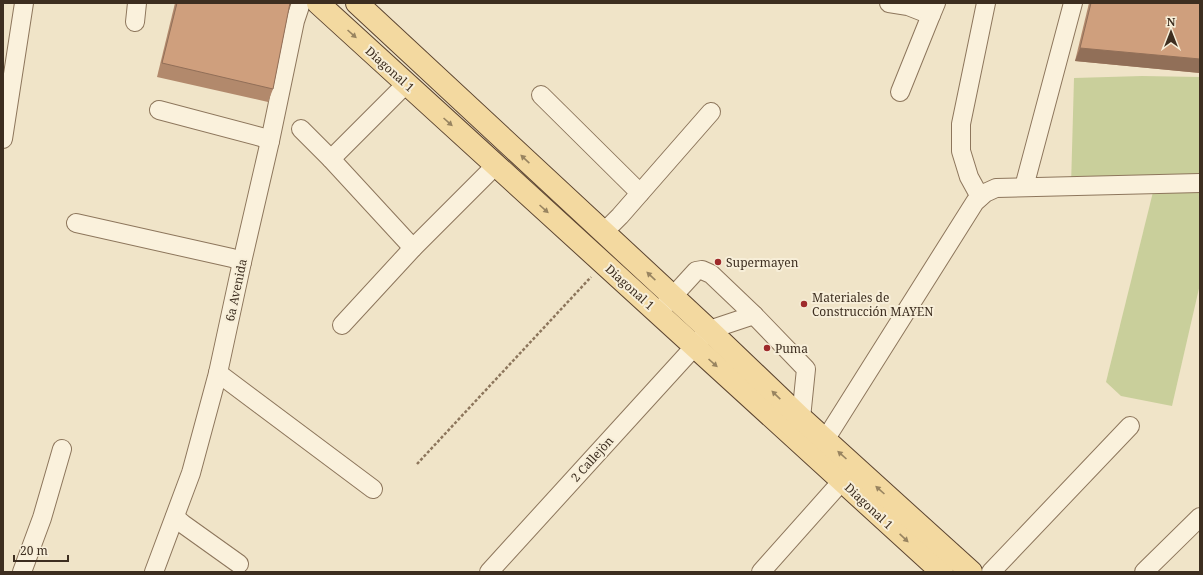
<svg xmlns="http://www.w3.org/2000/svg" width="1203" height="575" font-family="'Noto Serif',serif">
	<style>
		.green { fill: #c9cf9b }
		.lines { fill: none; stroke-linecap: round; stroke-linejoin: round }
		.minor-casing { stroke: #8d765c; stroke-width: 20 }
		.major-casing { stroke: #5b4430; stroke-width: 24 }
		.path { stroke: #8d765c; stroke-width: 2.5; stroke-dasharray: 3 2; stroke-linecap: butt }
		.minor { stroke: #faf1dc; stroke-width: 18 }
		.major { stroke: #f3d9a0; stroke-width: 22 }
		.wall { fill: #b2896c }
		.shaded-wall { fill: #916f58 }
		.building { fill: #cf9f7d; stroke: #916f58 }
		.oneway { fill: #988460 }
		.poi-dot { fill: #9e2a2b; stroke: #f7eed8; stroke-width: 1.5 }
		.labels { text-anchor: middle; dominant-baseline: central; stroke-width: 4; stroke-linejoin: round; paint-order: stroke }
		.street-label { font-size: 12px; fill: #3d2e20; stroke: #f7eed8 }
		.poi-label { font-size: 12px; fill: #3d2e20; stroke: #f7eed8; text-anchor: start }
	</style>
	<rect width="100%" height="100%" fill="#f0e4c8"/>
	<!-- green -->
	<g class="green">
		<path d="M1142,76L1200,77V180L1071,186L1074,78Z"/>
		<path d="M1153,192L1200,193V284L1172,406L1121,396L1106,382Z"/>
	</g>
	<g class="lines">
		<defs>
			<g id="minor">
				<path d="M889,3L908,6L931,15L936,3"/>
				<path d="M135,22L137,3"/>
				<path d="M900,92L931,15"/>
				<path d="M541,95L640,193"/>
				<path d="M159,110L261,137L270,141"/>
				<path d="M301,129L331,159L413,248"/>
				<path d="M3,139L24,3"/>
				<path d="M331,159L406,84"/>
				<path d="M1024,187L1073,3"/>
				<path d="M980,197L969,177L961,151V124L986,3"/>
				<path d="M76,223L232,258L242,262"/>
				<path d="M604,232L620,216L711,112"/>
				<path d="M664,306L696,271L702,270L711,274L754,315"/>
				<path d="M342,325L413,248L496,165"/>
				<path d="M218,373L373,489"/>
				<path d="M817,450L825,440L975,202L985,193L996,188L1200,183"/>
				<path d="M175,517L183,524L239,564"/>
				<path d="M22,572L42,518L62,449"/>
				<path d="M154,572L191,473L218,373L242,262L270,141L295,21L301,3"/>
				<path d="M489,572L695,346L709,330L754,315L806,369L801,418"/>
				<path d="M761,572L842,481"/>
				<path d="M991,572L1130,426"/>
				<path d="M1144,572L1200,517"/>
			</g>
			<g id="major">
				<path d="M318,3L942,572"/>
				<path d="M357,3L709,330L801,418L971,572"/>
			</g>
		</defs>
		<!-- minor casing -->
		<use href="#minor" class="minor-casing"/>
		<!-- major casing -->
		<use href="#major" class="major-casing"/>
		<!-- path -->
		<path class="path" d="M417,464L591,277"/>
		<!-- minor -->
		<use href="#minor" class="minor"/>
		<!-- major -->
		<use href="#major" class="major"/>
	</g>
	<!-- wall -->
	<g class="wall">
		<path d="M175,3H290L273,89L268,102L157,77Z"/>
		<path d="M1089,3H1200V73L1075,61Z"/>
	</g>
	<!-- shaded-wall -->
	<path class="shaded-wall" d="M1080,48L1200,59V73L1075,61Z"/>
	<!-- building -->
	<g class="building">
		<path d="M177,3H290L273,89L162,63Z"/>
		<path d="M1091,3H1200V59L1080,48Z"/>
	</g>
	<!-- one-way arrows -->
	<defs><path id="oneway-solid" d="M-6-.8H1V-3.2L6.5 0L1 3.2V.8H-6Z"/></defs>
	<g class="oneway">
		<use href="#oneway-solid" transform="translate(352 34) rotate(42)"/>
		<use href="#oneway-solid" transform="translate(448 122) rotate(42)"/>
		<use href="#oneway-solid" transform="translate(525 159) rotate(-137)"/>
		<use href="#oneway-solid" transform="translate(544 209) rotate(42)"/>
		<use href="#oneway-solid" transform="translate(651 276) rotate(-137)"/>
		<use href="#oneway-solid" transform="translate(713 363) rotate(42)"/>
		<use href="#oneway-solid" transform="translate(776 395) rotate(-136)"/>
		<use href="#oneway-solid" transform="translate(842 455) rotate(-138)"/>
		<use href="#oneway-solid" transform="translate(880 490) rotate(-138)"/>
		<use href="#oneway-solid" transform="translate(904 538) rotate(43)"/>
	</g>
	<!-- markers -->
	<g class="poi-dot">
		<circle cx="718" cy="262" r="4"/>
		<circle cx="804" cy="304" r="4"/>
		<circle cx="767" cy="348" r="4"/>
	</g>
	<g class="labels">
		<!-- street labels -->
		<g class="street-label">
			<text transform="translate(390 69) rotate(42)">Diagonal 1</text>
			<text transform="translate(630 287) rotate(42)">Diagonal 1</text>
			<text transform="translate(236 290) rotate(-78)">6a Avenida</text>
			<text transform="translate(592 459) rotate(-48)">2 Callejòn</text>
			<text transform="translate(869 506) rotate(43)">Diagonal 1</text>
		</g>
		<!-- poi labels -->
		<g class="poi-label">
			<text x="726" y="262">Supermayen</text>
			<text x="812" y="297">Materiales de<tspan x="812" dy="14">Construcción MAYEN</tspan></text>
			<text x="775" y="348">Puma</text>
		</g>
	</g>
	<!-- border -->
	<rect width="1203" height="575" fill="none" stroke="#3d2e20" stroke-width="8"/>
	<!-- north arrow -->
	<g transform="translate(1171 32)" stroke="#f7eed8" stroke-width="3" paint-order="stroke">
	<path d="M0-3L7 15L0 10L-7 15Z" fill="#3d2e20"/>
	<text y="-6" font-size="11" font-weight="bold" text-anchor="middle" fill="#3d2e20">N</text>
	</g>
	<!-- scale -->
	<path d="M14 555v6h54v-6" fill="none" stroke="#3d2e20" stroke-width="2"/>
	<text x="20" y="555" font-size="12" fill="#3d2e20" stroke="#f7eed8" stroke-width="3" paint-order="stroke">20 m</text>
</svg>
